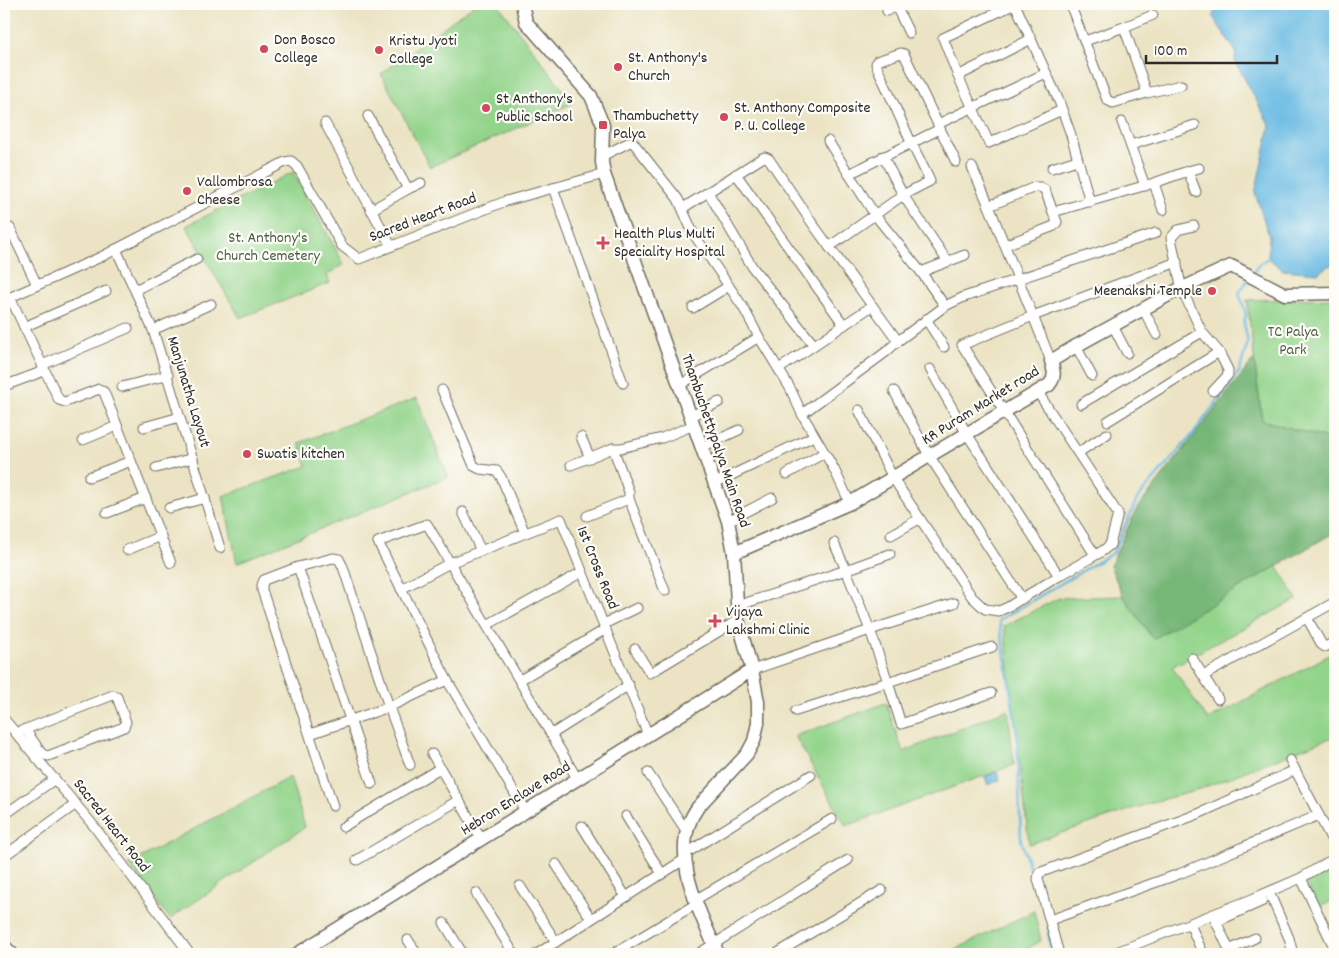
<svg xmlns="http://www.w3.org/2000/svg" width="1339" height="958" font-family="Dekko,sans-serif">
	<style>
		.green { fill: #93d48b; stroke: #5f805b }
		.forest { fill: #76b677; stroke: #507051 }
		.water { fill: #66b9e2; stroke: #487286 }
		.lines { fill: none; stroke-linecap: round; stroke-linejoin: round }
		.stream { stroke: #66b9e2; stroke-width: 2.5 }
		.street-casing { stroke: #6e6b60; stroke-width: 11 }
		.secondary-casing { stroke: #6e6b60; stroke-width: 15 }
		.street { stroke: #fff; stroke-width: 9 }
		.secondary { stroke: #fff; stroke-width: 12 }
		.poi-dot { fill: #d1495b; stroke: #fdfcf7; stroke-width: 2 }
		.labels { text-anchor: middle; dominant-baseline: central; stroke-width: 4.5; stroke-linejoin: round; paint-order: stroke }
		.poi-label { font-size: 16px; fill: #2b2b2b; stroke: #fdfcf7; text-anchor: start }
		.street-label { font-size: 16px; fill: #2b2b2b; stroke: #fdfcf7 }
		.park-label { font-size: 16px; fill: #4a5e48; stroke: #fdfcf7 }
	</style>
	<rect width="100%" height="100%" fill="#fdfcf7"/>
	<filter id="ink" filterUnits="userSpaceOnUse"><feTurbulence type="fractalNoise" baseFrequency=".02" numOctaves="2"/><feDisplacementMap in="SourceGraphic" scale="10" xChannelSelector="R" yChannelSelector="G"/><feConvolveMatrix kernelMatrix="1 2 1 2 8 2 1 2 1" color-interpolation-filters="sRGB"/></filter>
	<filter id="wash" filterUnits="userSpaceOnUse"><feTurbulence type="fractalNoise" baseFrequency=".0096" numOctaves="4" result="noise"/><feDisplacementMap in="SourceGraphic" scale="20" xChannelSelector="R" yChannelSelector="G"/><feGaussianBlur stdDeviation="1.12" result="paint"/><feColorMatrix in="noise" values="0 0 0 0 0 0 0 0 0 0 0 0 0 0 0 0 0 1.4 0 .05"/><feComposite in="paint" operator="in"/></filter>
	<g filter="url(#wash)">
		<rect width="100%" height="100%" fill="#ebe3c3"/>
		<!-- green -->
		<g class="green">
			<path d="M475,4H498L573,103L430,167L381,74Z"/>
			<path d="M293,172L344,264L327,275L330,283L240,318L186,226Z"/>
			<path d="M1335,298V441L1262,420L1247,300Z"/>
			<path d="M417,398L448,477L237,563L223,496L307,466L299,443Z"/>
			<path d="M1277,566L1297,599L1172,667L1208,720L1335,652V736L1195,791L1153,802L1029,844L1004,626L1059,598L1123,596L1153,639Z"/>
			<path d="M886,703L903,752L1008,709L1014,765L846,826L795,736Z"/>
			<path d="M290,777L305,827L170,919L129,864Z"/>
			<path d="M1329,870L1335,881V899L1319,908L1305,882Z"/>
			<path d="M1034,911L1041,941L1018,954H946Z"/>
		</g>
		<!-- forest -->
		<path class="forest" d="M1254,359L1262,420L1335,441V532L1153,639L1123,596L1110,566L1136,510Z"/>
		<!-- water -->
		<g class="water">
			<path d="M1212,4H1335V265L1328,266L1318,273L1283,270L1268,258L1269,236L1255,193L1270,126L1235,61L1236,52L1213,17L1215,8Z"/>
			<path d="M997,772L1000,780L988,785L985,777Z"/>
		</g>
		<g class="lines">
			<!-- stream -->
			<g class="stream">
				<path d="M1253,273L1259,264L1270,257"/>
				<path d="M1037,892L1021,840L1017,733L999,620L1113,553L1137,499L1193,434L1239,372L1248,342L1244,323L1246,314L1239,293L1248,280"/>
				<path d="M1048,929L1051,954"/>
			</g>
		</g>
	</g>
	<g filter="url(#ink)">
		<g class="lines">
			<defs>
				<g id="street">
					<path d="M1015,4L1059,101L1071,135L1090,202"/>
					<path d="M1070,4L1107,100L1113,103L1147,93L1124,27L1085,41"/>
					<path d="M896,6L909,33"/>
					<path d="M887,11L900,4"/>
					<path d="M1124,27L1153,15"/>
					<path d="M1031,39L958,76L989,143L1062,110"/>
					<path d="M958,76L943,38L1015,4"/>
					<path d="M1147,93L1181,85"/>
					<path d="M368,116L408,189L371,210"/>
					<path d="M1122,122L1145,186"/>
					<path d="M325,123L391,246"/>
					<path d="M938,124L1046,73"/>
					<path d="M828,141L875,215L921,272L945,306"/>
					<path d="M1131,145L1195,125"/>
					<path d="M602,156L632,141L678,199L693,233L743,307L759,337L790,388L802,414L834,469L850,503"/>
					<path d="M883,156L903,195L948,262"/>
					<path d="M972,167L989,206"/>
					<path d="M1052,168L1077,160"/>
					<path d="M736,174L844,325"/>
					<path d="M849,174L940,129"/>
					<path d="M1154,183L1163,210"/>
					<path d="M553,188L623,383"/>
					<path d="M408,189L421,183"/>
					<path d="M708,192L753,268L814,345"/>
					<path d="M1196,192L1188,171L1199,168"/>
					<path d="M683,208L762,158L765,157L769,159L812,223L898,341L945,306L964,297L1156,233"/>
					<path d="M1194,226L1178,230L1171,238L1182,290L1202,332L1219,352L1228,370V375L1213,391"/>
					<path d="M4,231L10,228L37,285"/>
					<path d="M1005,245L1054,226L1057,222L1053,212L1154,183L1188,171"/>
					<path d="M829,247L903,195L930,181L911,142L878,69L876,64L877,61L901,53L904,54L956,162"/>
					<path d="M116,249L153,330L220,548"/>
					<path d="M921,272L965,255"/>
					<path d="M135,290L197,259"/>
					<path d="M10,297L59,400L65,402L99,389L104,392L171,563"/>
					<path d="M4,300L103,256L285,162L291,161L297,166L342,246L359,259L506,201L604,174"/>
					<path d="M693,308L729,286"/>
					<path d="M1143,309L1157,335"/>
					<path d="M926,319L944,347"/>
					<path d="M1113,326L1127,353"/>
					<path d="M24,327L106,291"/>
					<path d="M153,330L211,304"/>
					<path d="M1076,346L1092,376"/>
					<path d="M1051,361L989,206L1035,187H1040L1045,190L1053,212"/>
					<path d="M42,365L128,328"/>
					<path d="M779,369L872,306"/>
					<path d="M930,369L967,434L1059,576L1101,552L1110,545L1118,514L1037,391"/>
					<path d="M680,385L759,337"/>
					<path d="M4,386L44,371"/>
					<path d="M122,387L168,375"/>
					<path d="M442,390L474,466L480,469L497,471L501,477L525,533"/>
					<path d="M894,391L930,457L1022,599"/>
					<path d="M1081,404L1202,332"/>
					<path d="M859,410L893,478L972,597L985,609L999,611L1008,607L1059,576"/>
					<path d="M802,414L886,352L898,341"/>
					<path d="M691,416L719,402"/>
					<path d="M1108,421L1219,352"/>
					<path d="M144,427L180,417"/>
					<path d="M581,437L590,458"/>
					<path d="M83,440L117,426"/>
					<path d="M702,447L739,430"/>
					<path d="M613,448L629,492V499L665,591"/>
					<path d="M1079,452L1107,434"/>
					<path d="M571,465L613,448H621L662,438L694,425"/>
					<path d="M156,468L193,458"/>
					<path d="M787,474L824,453"/>
					<path d="M89,477L131,461"/>
					<path d="M715,483L814,436"/>
					<path d="M169,508L205,498"/>
					<path d="M463,512L481,551"/>
					<path d="M107,513L146,498"/>
					<path d="M587,516L629,499"/>
					<path d="M728,521L772,498"/>
					<path d="M891,535L919,519"/>
					<path d="M834,543L846,570L890,554"/>
					<path d="M127,550L161,536"/>
					<path d="M1095,555L962,345L1033,316L1177,262"/>
					<path d="M298,567L372,784"/>
					<path d="M401,589L450,563L561,519L648,735"/>
					<path d="M737,606L846,570L870,630L752,670"/>
					<path d="M1307,618L1322,645L1325,647L1335,642"/>
					<path d="M604,624L637,608"/>
					<path d="M487,625L582,572"/>
					<path d="M635,649L650,673L738,620"/>
					<path d="M1192,658L1218,699"/>
					<path d="M1203,676L1335,602"/>
					<path d="M520,680L606,629"/>
					<path d="M991,693L901,724L888,682L992,647"/>
					<path d="M796,711L888,682L870,630L954,603"/>
					<path d="M4,719L93,825L190,954"/>
					<path d="M16,733L113,695L117,697L126,722L124,727L48,756L42,754L25,729"/>
					<path d="M310,734L389,707L447,680"/>
					<path d="M552,734L629,685"/>
					<path d="M432,754L482,840"/>
					<path d="M1290,760L1335,846"/>
					<path d="M648,773L687,832"/>
					<path d="M333,806L262,590V585L264,580L298,567L333,558L339,559L343,567L389,707L410,765"/>
					<path d="M526,812L447,680L378,542L427,524L578,780"/>
					<path d="M4,815L55,779"/>
					<path d="M626,816L662,874"/>
					<path d="M582,826L626,897"/>
					<path d="M343,827L440,768"/>
					<path d="M685,854L811,775"/>
					<path d="M4,856L76,804"/>
					<path d="M357,860L459,800"/>
					<path d="M556,864L591,919"/>
					<path d="M1301,878L1335,949"/>
					<path d="M520,886L556,942"/>
					<path d="M1269,892L1289,938L1293,954"/>
					<path d="M476,893L514,954"/>
					<path d="M695,900L832,819"/>
					<path d="M1214,917L1231,954"/>
					<path d="M1050,920L1179,874L1319,815"/>
					<path d="M1216,922L1263,901"/>
					<path d="M444,923L463,954"/>
					<path d="M1190,924L1203,954"/>
					<path d="M408,940L417,954"/>
					<path d="M1229,950L1255,938"/>
					<path d="M537,954L685,859"/>
					<path d="M613,954L696,904"/>
					<path d="M698,954L848,860"/>
					<path d="M776,954L882,890"/>
					<path d="M1059,954L1038,879L1039,873L1198,814L1295,770"/>
					<path d="M1111,954L1252,899L1301,878L1335,858"/>
				</g>
				<g id="secondary">
					<path d="M522,4L526,22L591,96L603,125L602,162L604,174L728,521L734,553L738,620L752,670L758,702V723L754,741L747,754L698,807C666,850 700,912 718,954"/>
					<path d="M734,553L850,503L1049,385C1056,377 1054,371 1051,361L1076,346L1176,291L1231,266L1285,294L1335,293"/>
					<path d="M4,946L12,954"/>
					<path d="M297,954L752,670"/>
				</g>
			</defs>
			<!-- street casing -->
			<use href="#street" class="street-casing"/>
			<!-- secondary casing -->
			<use href="#secondary" class="secondary-casing"/>
			<!-- street -->
			<use href="#street" class="street"/>
			<!-- secondary -->
			<use href="#secondary" class="secondary"/>
		</g>
	</g>
	<!-- markers -->
	<g class="poi-dot">
		<circle cx="264" cy="49" r="5"/>
		<circle cx="379" cy="50" r="5"/>
		<circle cx="618" cy="67" r="5"/>
		<circle cx="486" cy="108" r="5"/>
		<circle cx="724" cy="117" r="5"/>
		<rect x="598" y="120" width="10" height="10" rx="2.5"/>
		<circle cx="187" cy="191" r="5"/>
		<path d="M600.5 235.5h5v5h5v5h-5v5h-5v-5h-5v-5h5z"/>
		<circle cx="1212" cy="291" r="5"/>
		<circle cx="247" cy="454" r="5"/>
		<path d="M712.5 613.5h5v5h5v5h-5v5h-5v-5h-5v-5h5z"/>
	</g>
	<g class="labels">
		<!-- poi labels -->
		<g class="poi-label">
			<text x="274" y="40">Don Bosco<tspan x="274" dy="18">College</tspan></text>
			<text x="389" y="41">Kristu Jyoti<tspan x="389" dy="18">College</tspan></text>
			<text x="628" y="58">St. Anthony's<tspan x="628" dy="18">Church</tspan></text>
			<text x="496" y="99">St Anthony's<tspan x="496" dy="18">Public School</tspan></text>
			<text x="734" y="108">St. Anthony Composite<tspan x="734" dy="18">P. U. College</tspan></text>
			<text x="613" y="116">Thambuchetty<tspan x="613" dy="18">Palya</tspan></text>
			<text x="197" y="182">Vallombrosa<tspan x="197" dy="18">Cheese</tspan></text>
			<text x="614" y="234">Health Plus Multi<tspan x="614" dy="18">Speciality Hospital</tspan></text>
			<text x="1202" y="291" text-anchor="end">Meenakshi Temple</text>
			<text x="257" y="454">Swatis kitchen</text>
			<text x="726" y="612">Vijaya<tspan x="726" dy="18">Lakshmi Clinic</tspan></text>
		</g>
		<!-- street labels -->
		<g class="street-label">
			<text transform="translate(423 218) rotate(-21)">Sacred Heart Road</text>
			<text transform="translate(188 392) rotate(73)">Manjunatha Layout</text>
			<text transform="translate(981 406) rotate(-32)">KR Puram Market road</text>
			<text transform="translate(715 441) rotate(71)">Thambuchettypalya Main Road</text>
			<text transform="translate(597 568) rotate(68)">1st Cross Road</text>
			<text transform="translate(516 799) rotate(-32)">Hebron Enclave Road</text>
			<text transform="translate(111 826) rotate(52)">Sacred Heart Road</text>
		</g>
		<!-- park labels -->
		<g class="park-label">
			<text x="268" y="238">St. Anthony's<tspan x="268" dy="18">Church Cemetery</tspan></text>
			<text x="1293" y="332">TC Palya<tspan x="1293" dy="18">Park</tspan></text>
		</g>
	</g>
	<!-- margin -->
	<rect width="1339" height="958" fill="none" stroke="#fdfcf7" stroke-width="20"/>
	<!-- scale -->
	<path d="M1146 55v8h131v-8" fill="none" stroke="#2b2b2b" stroke-width="2.5"/>
	<text x="1154" y="55" font-size="15" fill="#2b2b2b" stroke="#fdfcf7" stroke-width="4" paint-order="stroke">100 m</text>
</svg>
